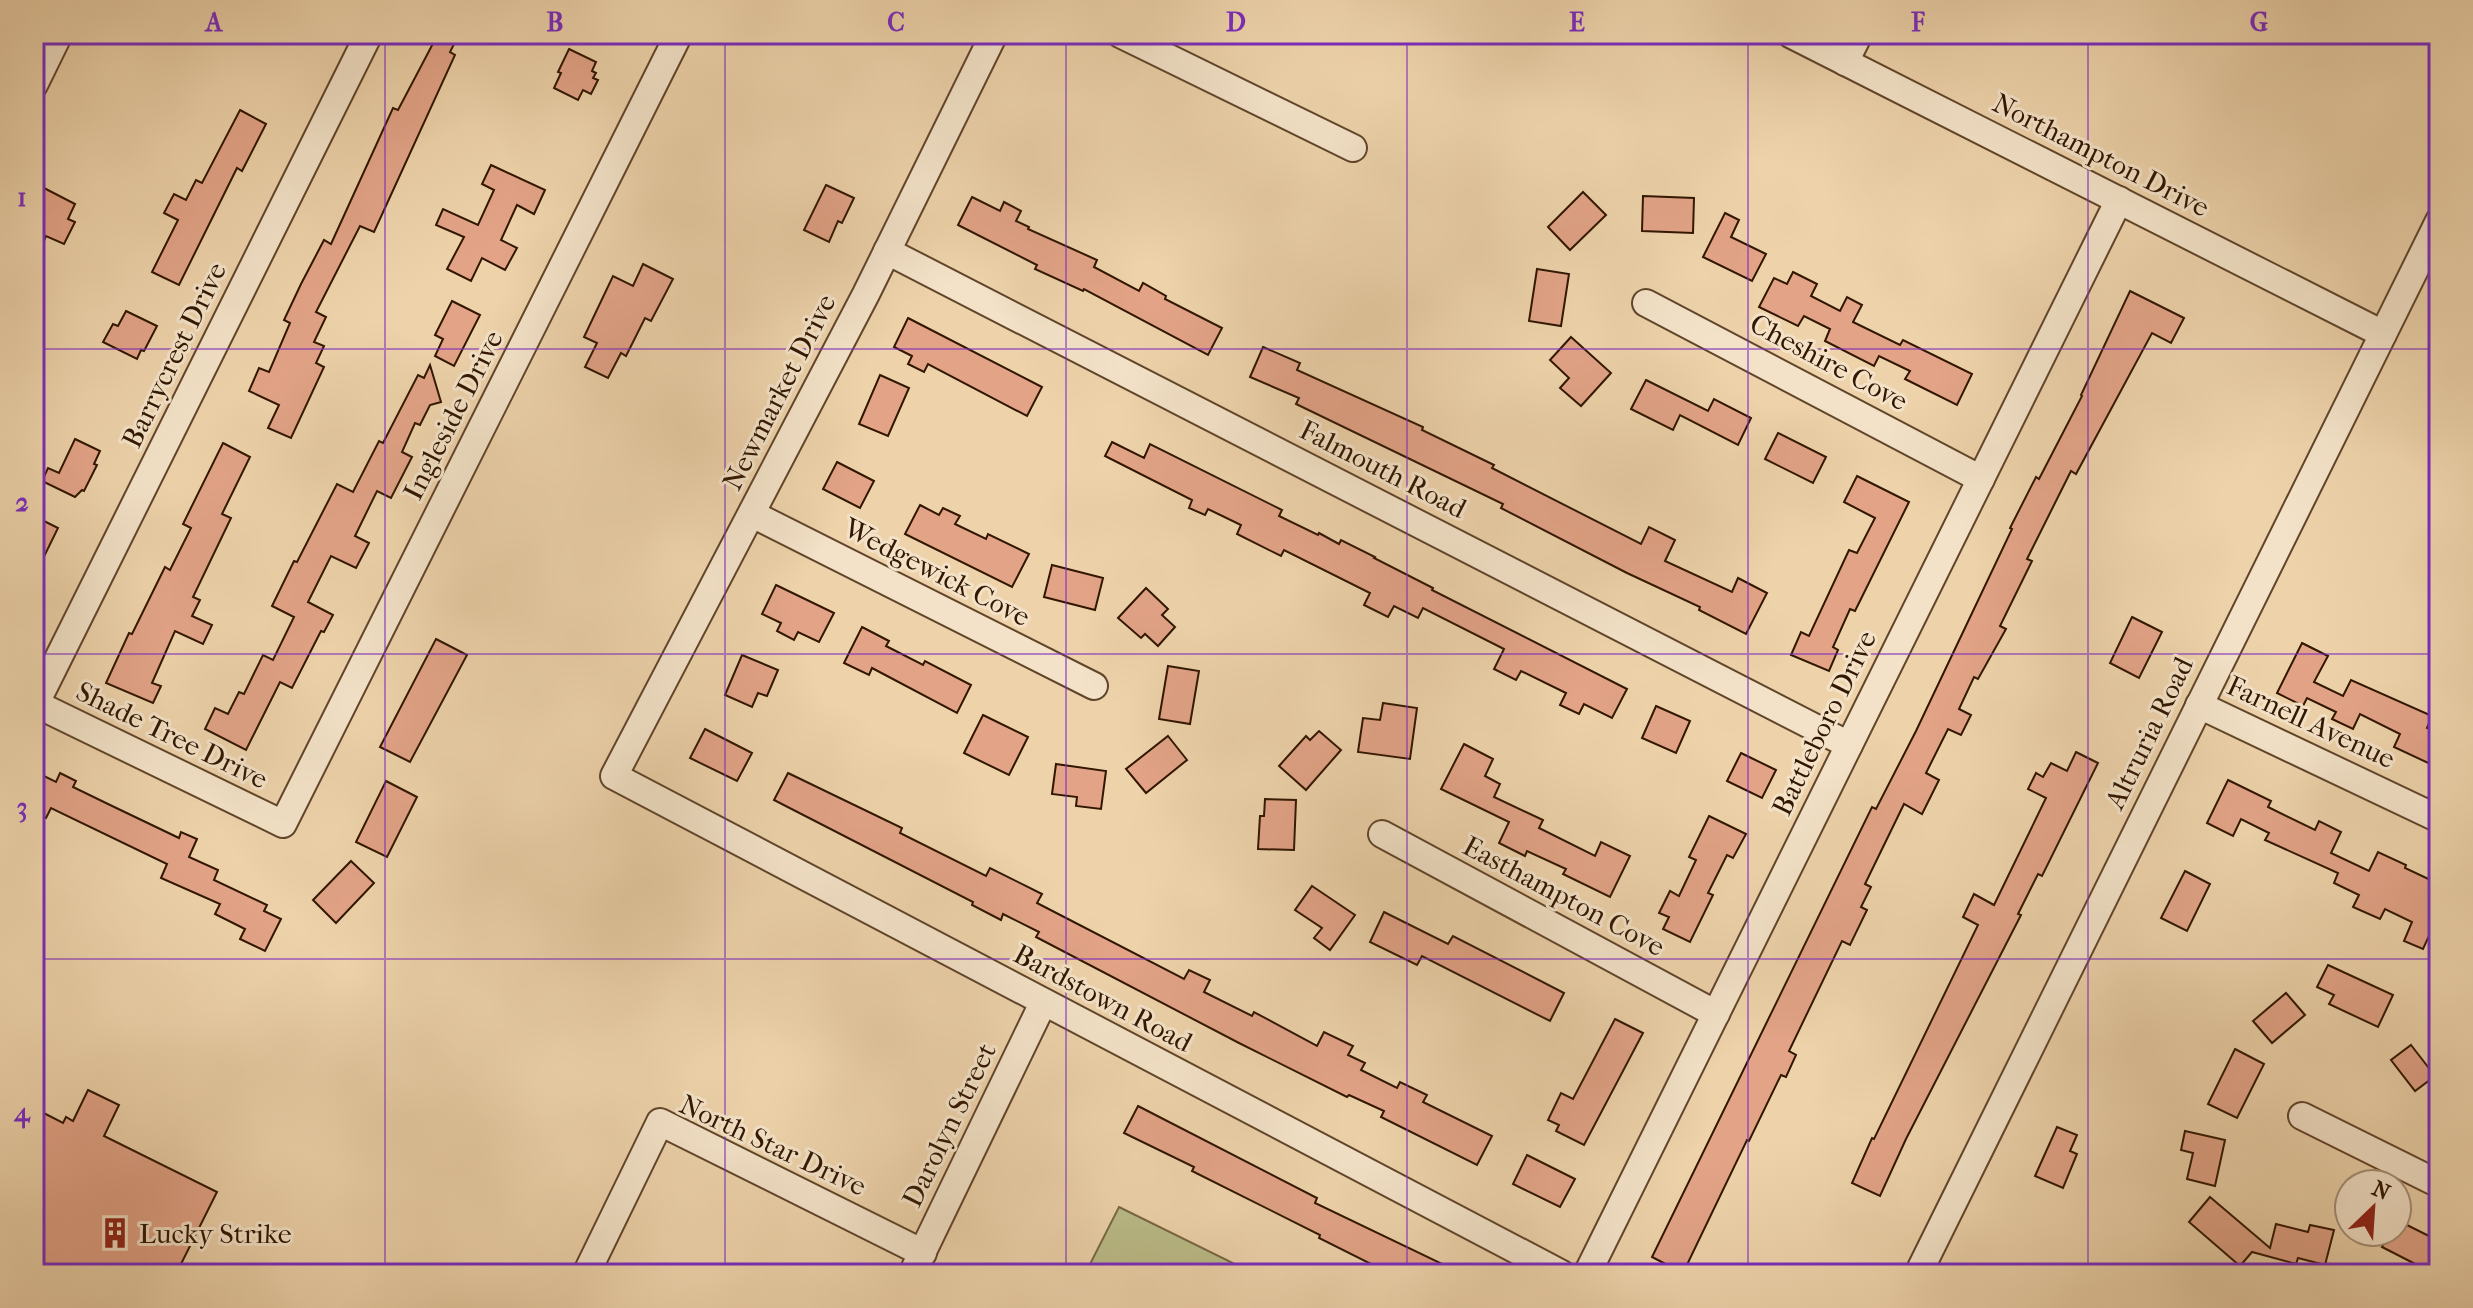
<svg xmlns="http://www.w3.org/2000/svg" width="2473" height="1308" font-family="'IM FELL French Canon',serif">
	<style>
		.green { fill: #babb87; stroke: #766844; stroke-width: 2 }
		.building { fill: #e2a387; stroke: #311600; stroke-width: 2 }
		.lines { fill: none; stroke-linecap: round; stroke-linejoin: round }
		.minor-casing { stroke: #60452a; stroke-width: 30 }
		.minor { stroke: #f3e2c8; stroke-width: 26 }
		.grid { fill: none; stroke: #7b2cbf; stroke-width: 2; stroke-opacity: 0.55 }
		.labels { text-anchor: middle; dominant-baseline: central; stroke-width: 6; stroke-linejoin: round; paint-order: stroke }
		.street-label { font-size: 28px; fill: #311600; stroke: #f3e2c8 }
		.poi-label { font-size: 28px; fill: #311600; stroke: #f3e2c8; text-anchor: start }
		.neatline { fill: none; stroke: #7b2cbf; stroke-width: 3 }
		.grid-label { font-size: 26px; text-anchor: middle; font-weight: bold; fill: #7b2cbf }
	</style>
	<rect width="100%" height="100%" fill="#edd2aa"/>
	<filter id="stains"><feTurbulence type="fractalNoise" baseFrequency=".0025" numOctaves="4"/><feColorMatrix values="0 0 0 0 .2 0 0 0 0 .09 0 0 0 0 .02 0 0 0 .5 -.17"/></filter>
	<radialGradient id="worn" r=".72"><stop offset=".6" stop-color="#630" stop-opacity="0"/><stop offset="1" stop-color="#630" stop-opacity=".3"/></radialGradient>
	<!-- green -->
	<path class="green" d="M1119,1207L1255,1274H1085Z"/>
	<!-- building -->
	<g class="building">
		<path d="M438,34H459L450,52L455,55L374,232L360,226L316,312L326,317L314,342L324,346L316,363L324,367L291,438L268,428L279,405L249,391L259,368L269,372L290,323L284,320L301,284L324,240L331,244L393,108L398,110Z"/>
		<path d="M569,49L596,62L592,71L596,73L593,78L598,80L591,94L583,90L578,100L554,88L561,73L558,72Z"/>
		<path d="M240,110L266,124L242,171L237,168L179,285L152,272L178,220L164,213L174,194L186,200L196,180L202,183Z"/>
		<path d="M491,165L545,190L534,214L517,205L501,240L517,248L505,270L482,258L471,281L447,269L464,237L436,225L443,209L478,225L494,190L482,184Z"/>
		<path d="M826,185L854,198L842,223L838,221L829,242L804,230Z"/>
		<path d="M44,188L75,204L68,219L75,222L64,244L46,236L35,264L34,208Z"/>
		<path d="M1583,192L1606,215L1570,250L1548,227Z"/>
		<path d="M1643,196L1694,198L1693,233L1642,231Z"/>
		<path d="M972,197L1000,211L1004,202L1021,211L1016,221L1029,227L1028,229L1097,260L1094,267L1139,291L1143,283L1166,296L1165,299L1222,328L1208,355L1084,289L1083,291L1035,269L1037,265L958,225Z"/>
		<path d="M1725,213L1739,220L1731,237L1766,254L1752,281L1703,257Z"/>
		<path d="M643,264L673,279L651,321L645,318L626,356L621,353L608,378L585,367L597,343L584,337L613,276L633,286Z"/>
		<path d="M1537,269L1569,274L1561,326L1529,321Z"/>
		<path d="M1793,272L1817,284L1811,296L1840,311L1847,297L1862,305L1853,322L1900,345L1903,340L1972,374L1957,405L1905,379L1910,371L1879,356L1874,366L1825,341L1830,329L1804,316L1798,326L1759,307L1774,278L1787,284Z"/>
		<path d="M2130,291L2184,318L2171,343L2152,333L2076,474L2071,471L2027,559L2032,561L2000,626L2006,629L1978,679L1974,677L1959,709L1971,715L1961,735L1948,729L1926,773L1939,780L1922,814L1904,804L1865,884L1871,887L1861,907L1867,910L1850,945L1842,941L1789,1051L1796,1055L1786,1077L1781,1075L1749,1141L1747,1140L1683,1273L1652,1257L1872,807L1876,809L1916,731L2012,529L2010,528L2036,477L2039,479L2082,396L2081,395Z"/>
		<path d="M452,301L480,315L454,366L435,356L443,339L435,335Z"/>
		<path d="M126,311L157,326L144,351L141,350L137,359L103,342L113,324L118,326Z"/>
		<path d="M908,318L1042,387L1027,416L928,364L924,372L908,364L912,356L894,347Z"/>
		<path d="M1571,337L1611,373L1581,406L1560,388L1569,378L1550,360Z"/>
		<path d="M1263,347L1300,363L1297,370L1423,427L1422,430L1494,465L1492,468L1641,544L1649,527L1675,540L1665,561L1732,592L1738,578L1767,593L1746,634L1699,610L1700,607L1627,573L1501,508L1503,504L1296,404L1299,398L1250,377Z"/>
		<path d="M430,365L441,402L430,405L420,425L415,423L402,452L412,457L391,498L377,491L355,536L369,543L356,568L331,556L308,602L333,615L324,632L321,631L292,688L280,682L246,750L205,729L215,708L228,714L239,692L244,694L263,655L273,660L294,617L272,606L294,561L297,562L337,484L353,492L379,441L383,443L418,375L424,378Z"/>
		<path d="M880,375L909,388L888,436L859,424Z"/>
		<path d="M1646,380L1708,411L1714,399L1751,418L1738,445L1680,415L1673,430L1631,409Z"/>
		<path d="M1778,433L1826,457L1813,483L1765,459Z"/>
		<path d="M75,439L100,451L94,464L97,465L84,491L82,490L75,497L42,481L48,468L59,473Z"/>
		<path d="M1112,442L1144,458L1150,444L1282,510L1279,516L1318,535L1319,533L1339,544L1341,540L1375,557L1374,558L1433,588L1432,590L1627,689L1612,718L1584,704L1579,714L1560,705L1566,693L1521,671L1516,680L1494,669L1504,649L1423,608L1418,618L1394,606L1388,617L1364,605L1370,593L1284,550L1281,556L1237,534L1241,525L1208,509L1205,515L1189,508L1192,500L1105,456Z"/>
		<path d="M223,443L250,457L222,514L231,518L193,597L200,600L192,616L212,625L203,644L175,631L152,683L161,686L153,703L106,683L129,633L132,634L165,567L170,570L191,528L183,524Z"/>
		<path d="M837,462L874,481L860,508L823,489Z"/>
		<path d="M1857,476L1909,502L1855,611L1850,609L1833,647L1838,650L1829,671L1791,655L1801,632L1809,636L1849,550L1857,553L1875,518L1844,502Z"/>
		<path d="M920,505L939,515L943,508L960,516L955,524L986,539L988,534L1029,554L1012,587L905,534Z"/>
		<path d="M34,516L58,528L34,577Z"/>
		<path d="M1052,565L1103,578L1095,610L1044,597Z"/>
		<path d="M776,585L834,613L819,642L798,632L794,640L777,631L781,623L762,614Z"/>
		<path d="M1146,588L1168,609L1162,615L1175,627L1158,646L1145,634L1141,638L1118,618Z"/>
		<path d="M2132,617L2162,632L2139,678L2110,663Z"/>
		<path d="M862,627L889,641L886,646L923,665L925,661L971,685L957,713L872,668L869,675L844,663Z"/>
		<path d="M436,639L467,655L410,762L380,747Z"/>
		<path d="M2302,643L2328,656L2314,682L2343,696L2351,680L2432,716L2427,728L2439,733V768L2394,747L2400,734L2360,714L2353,729L2332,719L2336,712L2307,698L2303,706L2277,693Z"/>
		<path d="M742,655L778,670L767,696L758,693L752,707L725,695Z"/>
		<path d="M1168,666L1199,671L1190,724L1159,719Z"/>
		<path d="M1383,703L1417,708L1410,759L1358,752L1363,718L1380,720Z"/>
		<path d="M1656,706L1690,721L1676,753L1642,738Z"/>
		<path d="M983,715L1028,737L1009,775L964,753Z"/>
		<path d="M705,729L752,753L737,781L690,758Z"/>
		<path d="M1319,731L1341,750L1306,790L1279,766L1306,736L1310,740Z"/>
		<path d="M1168,736L1187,760L1146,793L1126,769Z"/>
		<path d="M1464,744L1493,759L1485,776L1500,784L1494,797L1543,820L1539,828L1595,856L1601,842L1630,856L1610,897L1563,874L1566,869L1527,851L1525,856L1499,843L1509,822L1441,789Z"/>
		<path d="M2076,752L2098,763L2042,876L2038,874L2018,914L2021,915L1906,1139L1880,1196L1852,1183L1872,1138L1874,1139L1978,925L1963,917L1974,894L1994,905L2046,798L2028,789L2036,773L2043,777L2051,763L2067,771Z"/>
		<path d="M1741,753L1776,770L1762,798L1727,781Z"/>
		<path d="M1056,764L1106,771L1101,809L1076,806L1077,797L1052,794Z"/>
		<path d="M60,773L76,781L73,787L108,804L179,838L181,832L197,839L189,857L218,870L214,880L267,905L264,911L281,919L265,951L240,939L245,929L215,914L220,904L161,878L167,864L51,808L46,818L34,813V786L40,774L56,782Z"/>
		<path d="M788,773L902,828L900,833L986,876L990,868L1042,894L1037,903L1184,979L1189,970L1210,980L1204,992L1252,1016L1254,1012L1317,1046L1324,1032L1353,1046L1348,1055L1365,1063L1361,1070L1397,1088L1400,1082L1427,1095L1423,1102L1492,1136L1477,1165L1381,1117L1384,1111L1349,1095L1347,1097L1239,1043L1036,937L1039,932L1003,914L1001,920L972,905L973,902L774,800Z"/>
		<path d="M2228,780L2271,801L2268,807L2315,830L2319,821L2341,832L2331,853L2369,871L2378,852L2406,865L2405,868L2439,884V914L2423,949L2404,941L2412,922L2385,909L2380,919L2353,907L2359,895L2334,883L2338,873L2265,840L2269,833L2241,819L2233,836L2207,823Z"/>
		<path d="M386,781L417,797L387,857L356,842Z"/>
		<path d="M1265,799L1296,800L1294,850L1258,849L1260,816H1264Z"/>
		<path d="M1709,816L1746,834L1733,858L1727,855L1708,893L1713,895L1690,942L1663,929L1669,917L1659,913L1670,891L1679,896L1696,860L1689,857Z"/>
		<path d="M351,861L374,883L336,923L313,900Z"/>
		<path d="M2185,871L2210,884L2187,931L2161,918Z"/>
		<path d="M1312,886L1355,915L1330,950L1314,938L1322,928L1295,910Z"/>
		<path d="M1384,912L1448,944L1453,936L1564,993L1550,1021L1422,956L1417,965L1370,942Z"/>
		<path d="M2328,965L2393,995L2378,1027L2329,1004L2334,995L2317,987Z"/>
		<path d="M2286,993L2305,1015L2272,1043L2253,1021Z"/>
		<path d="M1615,1019L1643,1033L1584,1145L1556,1131L1559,1125L1548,1120L1561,1093L1573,1099Z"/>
		<path d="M2411,1045L2435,1076L2415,1091L2391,1060Z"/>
		<path d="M2235,1049L2264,1064L2237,1118L2208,1104Z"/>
		<path d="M88,1090L119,1105L104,1136L217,1192L176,1274H34V1108L63,1123L66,1117L73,1121Z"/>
		<path d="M1138,1106L1317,1198L1315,1203L1463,1274H1391L1319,1238L1320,1235L1192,1171L1194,1167L1124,1133Z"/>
		<path d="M2057,1127L2077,1135L2070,1151L2077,1154L2063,1188L2035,1176Z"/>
		<path d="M2185,1131L2225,1140L2215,1186L2187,1179L2193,1153L2181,1150Z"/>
		<path d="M1527,1155L1575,1179L1560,1207L1513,1184Z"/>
		<path d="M2210,1197L2270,1248L2276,1224L2308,1232L2310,1225L2334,1230L2325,1265L2298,1258L2296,1264L2252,1252L2240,1266L2189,1222Z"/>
		<path d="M2397,1220L2439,1241L2427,1270L2382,1247L2390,1232H2397Z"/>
	</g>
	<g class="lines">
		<defs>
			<g id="minor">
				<path d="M994,34L866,294L614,776L1562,1274"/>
				<path d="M1120,34L1353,148"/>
				<path d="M1790,34L2383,334"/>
				<path d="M1845,62L1859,34"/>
				<path d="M34,85L59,34"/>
				<path d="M887,251L1849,745"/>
				<path d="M1646,303L1981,479"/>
				<path d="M752,514L1094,686"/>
				<path d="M34,703L283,824L679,34"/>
				<path d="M36,703L369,34"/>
				<path d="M2199,705L2439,819"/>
				<path d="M1382,834L1716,1014"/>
				<path d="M2302,1116L2439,1184"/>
				<path d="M586,1274L660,1122L923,1253"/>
				<path d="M912,1274L1043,1003"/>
				<path d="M1587,1274L2119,200"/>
				<path d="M1918,1274L2439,221"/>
			</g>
		</defs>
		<!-- minor casing -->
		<use href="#minor" class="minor-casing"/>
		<!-- minor -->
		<use href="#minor" class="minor"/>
	</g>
	<!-- grid -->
	<path class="grid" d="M385,34V1274M725,34V1274M1066,34V1274M1407,34V1274M1748,34V1274M2088,34V1274M34,349H2439M34,654H2439M34,959H2439"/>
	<!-- icons -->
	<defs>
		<symbol id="building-bare" viewBox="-9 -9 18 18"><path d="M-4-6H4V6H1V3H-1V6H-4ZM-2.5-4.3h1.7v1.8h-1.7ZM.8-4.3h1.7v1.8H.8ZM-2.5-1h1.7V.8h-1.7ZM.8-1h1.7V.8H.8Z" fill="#8f2418" stroke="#f3e2c8" stroke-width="2.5" paint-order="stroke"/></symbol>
	</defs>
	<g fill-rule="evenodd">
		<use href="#building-bare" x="93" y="1211" width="44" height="44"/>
	</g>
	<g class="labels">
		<!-- street labels -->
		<g class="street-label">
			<text transform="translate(2101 155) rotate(27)">Northampton Drive</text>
			<text transform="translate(174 355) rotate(-64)">Barrycrest Drive</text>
			<text transform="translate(1829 362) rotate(28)">Cheshire Cove</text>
			<text transform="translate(779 392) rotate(-63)">Newmarket Drive</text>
			<text transform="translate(453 415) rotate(-63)">Ingleside Drive</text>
			<text transform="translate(1383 469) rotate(27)">Falmouth Road</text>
			<text transform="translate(937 572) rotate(27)">Wedgewick Cove</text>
			<text transform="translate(2311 722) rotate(25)">Farnell Avenue</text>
			<text transform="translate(1824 723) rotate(-64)">Battleboro Drive</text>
			<text transform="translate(2149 733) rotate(-64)">Altruria Road</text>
			<text transform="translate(172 735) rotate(26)">Shade Tree Drive</text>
			<text transform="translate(1564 896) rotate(28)">Easthampton Cove</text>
			<text transform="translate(1103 998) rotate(28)">Bardstown Road</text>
			<text transform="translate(949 1125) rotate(-64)">Darolyn Street</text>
			<text transform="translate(773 1145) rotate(25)">North Star Drive</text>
		</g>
		<!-- poi labels -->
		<g class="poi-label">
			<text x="139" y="1233">Lucky Strike</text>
		</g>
	</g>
	<!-- margin -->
	<rect width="2473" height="1308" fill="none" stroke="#edd2aa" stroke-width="88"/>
	<!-- north arrow -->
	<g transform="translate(2373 1208) rotate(25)"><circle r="38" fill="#f3e2c8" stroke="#a59078" stroke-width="2"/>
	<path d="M0-6L14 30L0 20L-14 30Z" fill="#8f2418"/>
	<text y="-12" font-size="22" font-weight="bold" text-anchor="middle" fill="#311600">N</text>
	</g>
	<rect x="44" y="44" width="2385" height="1220" class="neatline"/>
	<g class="grid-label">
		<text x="214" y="31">A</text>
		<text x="555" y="31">B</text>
		<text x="896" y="31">C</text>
		<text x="1236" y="31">D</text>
		<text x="1577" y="31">E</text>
		<text x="1918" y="31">F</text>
		<text x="2259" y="31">G</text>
		<text x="22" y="206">1</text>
		<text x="22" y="511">2</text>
		<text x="22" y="816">3</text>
		<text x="22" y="1121">4</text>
	</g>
	<rect width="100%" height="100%" filter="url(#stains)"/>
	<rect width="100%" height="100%" fill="url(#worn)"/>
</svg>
